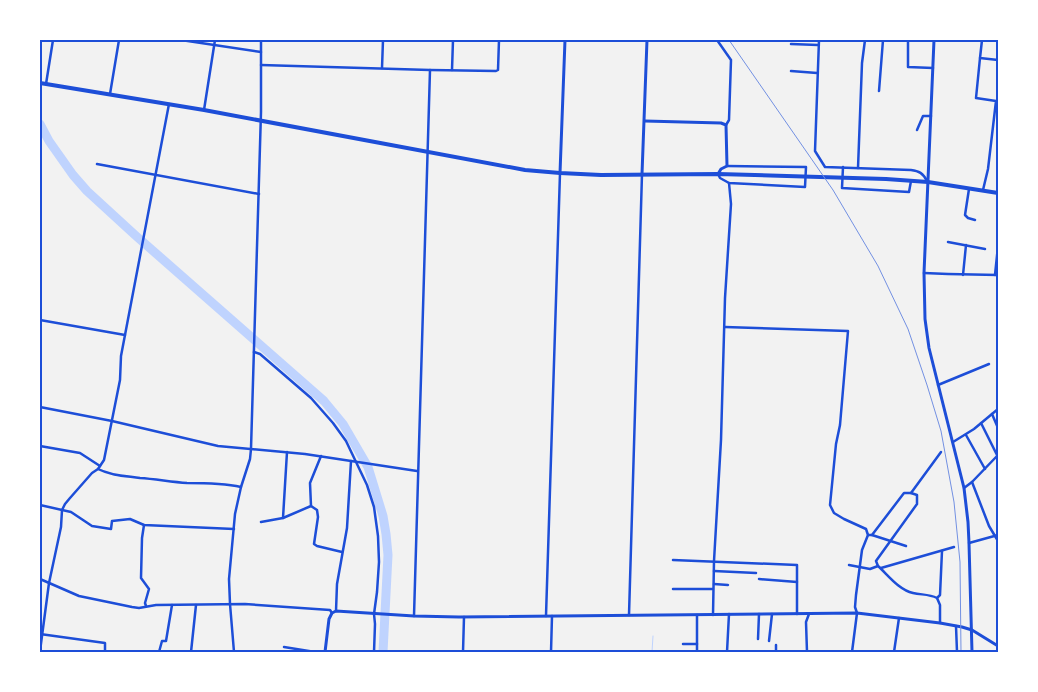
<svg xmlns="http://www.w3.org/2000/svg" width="1038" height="692" font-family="'PT Serif',serif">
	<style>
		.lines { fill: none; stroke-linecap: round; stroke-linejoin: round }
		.stream { stroke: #bfd3fe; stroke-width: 1 }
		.river { stroke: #bfd3fe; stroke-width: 9 }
		.minor { stroke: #1d4ed8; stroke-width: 2.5 }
		.tertiary { stroke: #1d4ed8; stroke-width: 3 }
		.secondary { stroke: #1d4ed8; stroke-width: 4 }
		.rail { stroke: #7290e2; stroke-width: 1 }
		.neatline { fill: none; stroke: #1d4ed8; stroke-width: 2 }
	</style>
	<rect width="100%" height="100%" fill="#f2f2f2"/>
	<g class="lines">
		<!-- stream -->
		<path class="stream" d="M652,652L653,636"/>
		<!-- river -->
		<path class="river" d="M40,124L49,141L73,175L87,191L135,235L324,401L343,424L368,467L383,516L386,534L388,555L383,652"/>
		<!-- minor -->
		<g class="minor">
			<path d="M181,40L261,52"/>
			<path d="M717,40L731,60L729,120L726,125"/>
			<path d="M819,40L815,151L825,167L911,170C919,171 923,173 927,181"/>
			<path d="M908,40V67L933,68"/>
			<path d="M982,40L980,58L998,60"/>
			<path d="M791,44L818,45"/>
			<path d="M980,58L976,98L996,101L988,169L983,190"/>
			<path d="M261,65L430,70L496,71L498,70L499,40"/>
			<path d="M382,68L383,40"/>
			<path d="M452,70L453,40"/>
			<path d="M791,71L817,73"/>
			<path d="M46,84L53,40"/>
			<path d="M879,91L883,40"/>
			<path d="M110,94L119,40"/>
			<path d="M204,110L215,40"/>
			<path d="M917,130L923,116H931"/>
			<path d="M97,164L259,194"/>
			<path d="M843,167L842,188L909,192L911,181"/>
			<path d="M858,168L862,63L865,40"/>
			<path d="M718,174L720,178L729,183L805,187L806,167L727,166"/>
			<path d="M969,189L965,215L968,218L975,220"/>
			<path d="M948,242L985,249"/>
			<path d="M924,273L948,274L998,275"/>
			<path d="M963,275L966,245"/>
			<path d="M995,275L998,246"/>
			<path d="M40,320L125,335"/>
			<path d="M725,327L848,331L840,425L836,444L830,505L834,513L844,519L866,529L868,535L862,550L856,595L855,607L857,613L852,652"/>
			<path d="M254,352L260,354L311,398L333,423L346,441L367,485L374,507L378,536L379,562L377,592L374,614L375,624L374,652"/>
			<path d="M938,385L989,364"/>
			<path d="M40,407L112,421L218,446L305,454L417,471"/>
			<path d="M992,414L998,428"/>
			<path d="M981,423L998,457"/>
			<path d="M966,435L985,469"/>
			<path d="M953,442L974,429L998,409"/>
			<path d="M40,446L80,453L100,466"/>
			<path d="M98,469C112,476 126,476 140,478C156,479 171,482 187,483C205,483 223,483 241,487"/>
			<path d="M972,482L989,526L998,541"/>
			<path d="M964,488L972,482L998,455"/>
			<path d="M911,493L941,452"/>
			<path d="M40,505L71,512L92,526L111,529L112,521L130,519L144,525L234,529"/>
			<path d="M311,506L317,510L318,517L314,544L317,546L342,552"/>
			<path d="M283,518L311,506L310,483L321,456"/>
			<path d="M261,522L283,518L287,452"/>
			<path d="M144,525L142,538L141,578L149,589L145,603L146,606"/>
			<path d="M868,535H872L906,546"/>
			<path d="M872,535L904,493H911L917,495V504L876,561L878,566C888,575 899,590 913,593C922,595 929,594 937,598L940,605V623"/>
			<path d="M969,543L998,535"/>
			<path d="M673,560L797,565V614"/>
			<path d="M849,565L870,569L878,566"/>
			<path d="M881,568L954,547"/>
			<path d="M714,571L756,573"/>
			<path d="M40,579L79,596L132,607L139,608L156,605L245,604L330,610L332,613"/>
			<path d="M759,579L797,582"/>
			<path d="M714,584L728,585"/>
			<path d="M673,589H713"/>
			<path d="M937,598L940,595L942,551"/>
			<path d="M336,611L337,584L347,528L351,461"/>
			<path d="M629,615L642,174"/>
			<path d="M697,615V652"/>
			<path d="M713,615L714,561L721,440L725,298L731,204L729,183"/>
			<path d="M414,616L430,70"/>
			<path d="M546,616L560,173"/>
			<path d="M956,626L957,652"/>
			<path d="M40,634L105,643V652"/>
			<path d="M758,639L759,614"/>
			<path d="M769,641L772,614"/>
			<path d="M683,644H697"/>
			<path d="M776,645V652"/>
			<path d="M284,647L315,652"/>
			<path d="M40,651L49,583L61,527L62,510L65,504L70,498L92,473L98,469L104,460L120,380L121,356L169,104"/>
			<path d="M159,652L162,641H166L172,605"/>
			<path d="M191,652L196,605"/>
			<path d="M234,652L230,604L229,579L235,514L241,487L250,459L251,449L261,112V40"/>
			<path d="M463,652L464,617"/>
			<path d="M551,652L552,616"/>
			<path d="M727,652L729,614"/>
			<path d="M807,652L806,622L809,614"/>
			<path d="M894,652L899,618"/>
		</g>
		<!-- tertiary -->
		<g class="tertiary">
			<path d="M934,40L924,273L925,319L929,348L964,488L968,522L969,543L972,652"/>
			<path d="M645,121L721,123L726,125L727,166L721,169L718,174"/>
			<path d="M560,173L565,40"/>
			<path d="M642,174L647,40"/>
			<path d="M325,652L329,619L332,613L336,611L414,616L459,617L857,613L940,623L962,627L972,630L998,646"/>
		</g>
		<!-- secondary -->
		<path class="secondary" d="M40,83L204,110L525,170L560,173L601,175L718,174L886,179L928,182L998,193"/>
		<!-- rail -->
		<path class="rail" d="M729,40L833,190L878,266L908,329L927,385L941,431L954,502L960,562L961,652"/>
	</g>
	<!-- border -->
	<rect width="1038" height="692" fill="none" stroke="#ffffff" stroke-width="82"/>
	<rect x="41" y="41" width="956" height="610" class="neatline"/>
</svg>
